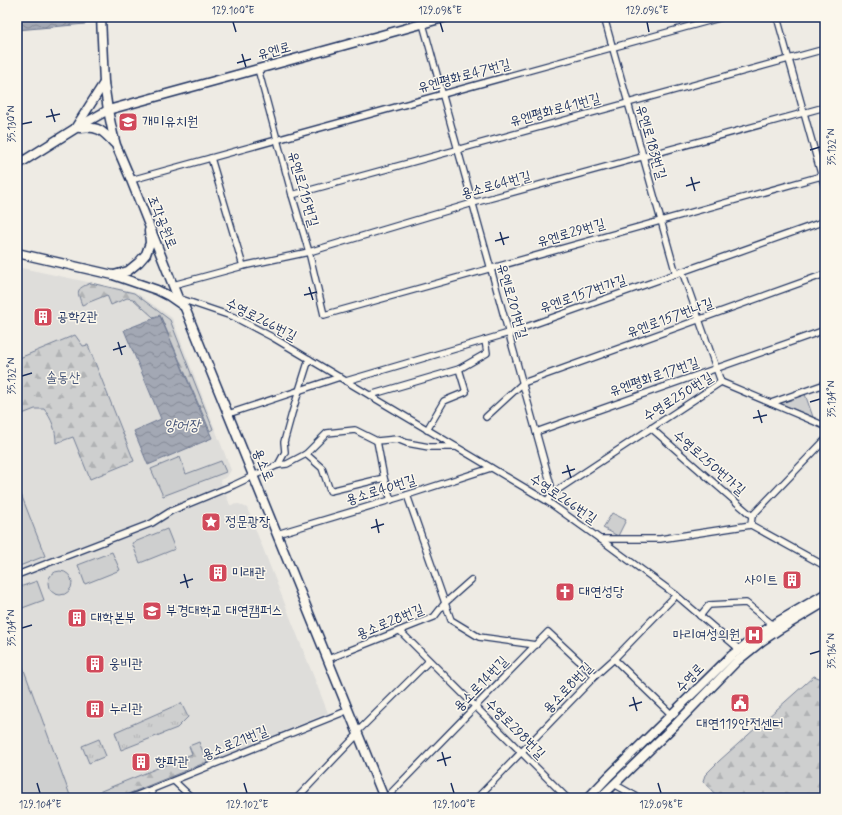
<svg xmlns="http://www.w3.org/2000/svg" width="842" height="815" font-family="Mynerve,'Poor Story',sans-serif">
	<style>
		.built { fill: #deddda }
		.grass { fill: url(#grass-tufts); stroke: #747f96 }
		.forest { fill: url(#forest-firs); stroke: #747f96 }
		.green { fill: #cecfcf; stroke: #747f96 }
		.water { fill: url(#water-waves); stroke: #6d7892 }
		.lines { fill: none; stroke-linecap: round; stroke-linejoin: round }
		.street-casing { stroke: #1b2f5e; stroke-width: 8 }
		.secondary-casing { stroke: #1b2f5e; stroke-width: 11 }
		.street { stroke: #fbf7ec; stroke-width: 5.5 }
		.secondary { stroke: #fbf7ec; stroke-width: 8 }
		.ticks { fill: none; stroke: #1b2f5e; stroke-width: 1.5 }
		.labels { text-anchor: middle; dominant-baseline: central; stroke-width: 3; stroke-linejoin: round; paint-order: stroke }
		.street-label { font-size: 14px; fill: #1b2f5e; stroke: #fbf7ec }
		.poi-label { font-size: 14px; fill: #1b2f5e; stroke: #fbf7ec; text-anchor: start }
		.park-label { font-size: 14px; fill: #48577a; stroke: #fbf7ec }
		.water-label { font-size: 15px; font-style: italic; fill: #445378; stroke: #fbf7ec }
		.neatline { fill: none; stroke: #1b2f5e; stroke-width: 1.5 }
		.ticks-label { font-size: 10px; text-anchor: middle; fill: #1b2f5e }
	</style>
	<defs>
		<pattern id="grass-tufts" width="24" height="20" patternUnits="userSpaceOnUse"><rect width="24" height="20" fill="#cecfcf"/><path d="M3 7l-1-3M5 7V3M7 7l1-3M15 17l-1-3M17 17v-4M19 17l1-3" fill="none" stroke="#b0b2b4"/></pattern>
		<pattern id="forest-firs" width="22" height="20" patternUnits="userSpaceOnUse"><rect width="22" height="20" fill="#cecfcf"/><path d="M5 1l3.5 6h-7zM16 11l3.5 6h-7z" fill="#b0b2b4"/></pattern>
		<pattern id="water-waves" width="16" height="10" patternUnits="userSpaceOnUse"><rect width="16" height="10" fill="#a3a8b4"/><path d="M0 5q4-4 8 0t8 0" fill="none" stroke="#848996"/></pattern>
	</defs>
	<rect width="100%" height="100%" fill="#eeebe4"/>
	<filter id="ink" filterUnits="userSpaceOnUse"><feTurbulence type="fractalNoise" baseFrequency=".025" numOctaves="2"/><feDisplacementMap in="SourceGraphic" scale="8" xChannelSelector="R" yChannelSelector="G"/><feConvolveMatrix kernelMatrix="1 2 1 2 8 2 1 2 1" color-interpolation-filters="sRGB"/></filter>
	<g filter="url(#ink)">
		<!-- built -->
		<path class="built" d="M17,267L135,292L172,318L231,470L227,477L220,480L230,505L239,504L247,508L328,713L122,798H17Z"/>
		<!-- grass -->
		<g class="grass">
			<path d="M181,703L188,717L177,728L121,750L115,732Z"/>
			<path d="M99,739L106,756L89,763L82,746Z"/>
		</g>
		<!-- forest -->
		<g class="forest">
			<path d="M91,283L134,293L170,320L213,429L210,431L160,315L153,317L133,299L127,298L111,305L107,295L82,305C77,291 75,289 91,283Z"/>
			<path d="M75,335L83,346L88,345L134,461L90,479L73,437L56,443C56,430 52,419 44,409H35L17,416V359Z"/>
			<path d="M814,676L822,679L825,686V798H712L715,794L703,781L705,775L719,761Z"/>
			<path d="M199,742L207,762L118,798H84L192,754L189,746Z"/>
		</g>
		<!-- green -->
		<g class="green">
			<path d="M805,394L813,417L779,403Z"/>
			<path d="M180,457L186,474L221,461L226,472L163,496L151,469Z"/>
			<path d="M17,484L45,556L17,567Z"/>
			<path d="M612,513L626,520L618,536L603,528Z"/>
			<path d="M167,529L175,549L140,563L132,543Z"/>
			<path d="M112,552L120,570L85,584L78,565Z"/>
			<circle cx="60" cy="583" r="12"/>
			<path d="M37,581L44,600L17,610V588Z"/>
			<path d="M17,651L71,798H17Z"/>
		</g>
		<!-- water -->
		<g class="water">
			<path d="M61,17H85V24L17,30V20Z"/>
			<path d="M160,316L212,438L148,465L134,431L161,419L124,330Z"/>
		</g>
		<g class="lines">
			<defs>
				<g id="street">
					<path d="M604,17L676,274"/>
					<path d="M777,17L825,188"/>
					<path d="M423,24L553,493"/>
					<path d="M258,69L292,195L309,252L324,315L825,175"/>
					<path d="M211,158L243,266"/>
					<path d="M131,180L723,17"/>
					<path d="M292,195L825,49"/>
					<path d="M682,271L721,382"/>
					<path d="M173,285L243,266L309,252L473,203L825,107"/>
					<path d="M178,298L234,317L272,337L547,501L600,539L676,595L739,649"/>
					<path d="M346,381L509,333L825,221"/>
					<path d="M721,382L825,426"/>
					<path d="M370,395L459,369L487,353L485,340"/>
					<path d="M771,403L825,384"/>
					<path d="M228,414L340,377"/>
					<path d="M486,417L523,383L825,274"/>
					<path d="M651,428L752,516"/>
					<path d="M427,430L444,401L466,392L459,369"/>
					<path d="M536,432L825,330"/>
					<path d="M377,441L384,478L391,500"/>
					<path d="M306,454L322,468L330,491L384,478"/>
					<path d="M278,465L285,452L284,442L292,413L309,359"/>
					<path d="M407,495L451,620L479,637L536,645"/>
					<path d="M547,501L553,493L721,382"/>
					<path d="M751,525L752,516L825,440"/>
					<path d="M277,534L407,495L491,468"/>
					<path d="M600,539H660L751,525L825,566"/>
					<path d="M17,575L152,523L171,511L234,485L253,476L278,465L287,464L306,454L327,433L355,430L377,441L397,439L407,443L429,447H456"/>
					<path d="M700,616L709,605L746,603L773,625"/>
					<path d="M400,631L567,798"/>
					<path d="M328,659L434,617L445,603L471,580"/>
					<path d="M614,659L672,715"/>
					<path d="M357,732L429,661"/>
					<path d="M174,781L192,798"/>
					<path d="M614,784L639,798"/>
					<path d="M151,790L153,798"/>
					<path d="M130,798L349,710"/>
					<path d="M297,798L358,734"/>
					<path d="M386,798L548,632L595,676"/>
					<path d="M477,798L595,676L614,659L676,595"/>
				</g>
				<g id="secondary">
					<path d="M101,17L104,83L108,110L113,134L116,145L131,180L178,298L185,308L384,798"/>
					<path d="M76,127L104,83"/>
					<path d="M80,128C98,126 102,130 114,143"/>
					<path d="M17,165L76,128L108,110L258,69L447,17"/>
					<path d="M17,253L113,275L157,290L169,296L182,305"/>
					<path d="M114,275L128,271L139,262L146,254L150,243L149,231"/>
					<path d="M588,798L608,777L731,656L758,635L779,621L825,594"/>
					<path d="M600,798L676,724L736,662L762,641L780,629L825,602"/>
				</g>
			</defs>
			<!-- street casing -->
			<use href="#street" class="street-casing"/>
			<!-- secondary casing -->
			<use href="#secondary" class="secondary-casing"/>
			<!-- street -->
			<use href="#street" class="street"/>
			<!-- secondary -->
			<use href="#secondary" class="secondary"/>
		</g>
	</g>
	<!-- ticks -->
	<path class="ticks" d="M233,22L236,32M440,22L443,32M647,22L649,32M242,54L246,67M237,63L251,59M51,109L55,122M46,117L60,114M22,124L32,122M810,150L820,147M691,177L695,191M686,186L700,182M500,232L504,245M495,241L509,237M309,287L313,300M304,295L317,292M118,342L122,355M113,350L126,346M22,376L32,373M810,402L820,399M758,410L762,423M753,418L767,415M567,465L571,478M562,473L575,469M376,519L379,533M371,528L384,524M184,574L188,588M180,583L193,579M22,628L32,625M810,654L820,651M633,697L637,711M629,706L642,702M442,752L446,766M437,761L451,757M37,783L40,793M244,783L247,793M451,783L454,793M658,783L661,793"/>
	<!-- icons -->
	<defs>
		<symbol id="school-square" viewBox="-11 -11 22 22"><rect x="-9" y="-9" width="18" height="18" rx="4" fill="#d1495b" stroke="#fbf7ec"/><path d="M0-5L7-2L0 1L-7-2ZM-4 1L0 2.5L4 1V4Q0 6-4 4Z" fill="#fff"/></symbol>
		<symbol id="building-square" viewBox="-11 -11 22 22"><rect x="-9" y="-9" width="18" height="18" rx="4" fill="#d1495b" stroke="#fbf7ec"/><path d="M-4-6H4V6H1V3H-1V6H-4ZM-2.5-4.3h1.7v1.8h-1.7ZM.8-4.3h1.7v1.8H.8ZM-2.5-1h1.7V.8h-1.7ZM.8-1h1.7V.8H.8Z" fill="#fff"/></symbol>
		<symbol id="sight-square" viewBox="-11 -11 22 22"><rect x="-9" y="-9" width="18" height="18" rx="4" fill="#d1495b" stroke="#fbf7ec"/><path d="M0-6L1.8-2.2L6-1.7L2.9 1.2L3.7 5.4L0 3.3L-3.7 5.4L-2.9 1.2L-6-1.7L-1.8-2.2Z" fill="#fff"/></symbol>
		<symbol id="church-square" viewBox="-11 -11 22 22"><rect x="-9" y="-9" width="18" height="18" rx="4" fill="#d1495b" stroke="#fbf7ec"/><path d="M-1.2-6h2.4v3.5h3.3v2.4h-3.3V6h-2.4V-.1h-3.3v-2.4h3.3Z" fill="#fff"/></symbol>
		<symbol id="university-square" viewBox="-11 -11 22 22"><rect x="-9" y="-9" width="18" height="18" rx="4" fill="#d1495b" stroke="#fbf7ec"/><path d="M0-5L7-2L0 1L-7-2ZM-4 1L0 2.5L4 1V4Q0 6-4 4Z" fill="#fff"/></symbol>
		<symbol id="hospital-square" viewBox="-11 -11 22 22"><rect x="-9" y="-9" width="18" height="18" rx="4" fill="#d1495b" stroke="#fbf7ec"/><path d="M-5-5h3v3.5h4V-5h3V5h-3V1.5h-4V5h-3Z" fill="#fff"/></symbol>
		<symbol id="civic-square" viewBox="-11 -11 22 22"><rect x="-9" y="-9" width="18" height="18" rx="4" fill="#d1495b" stroke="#fbf7ec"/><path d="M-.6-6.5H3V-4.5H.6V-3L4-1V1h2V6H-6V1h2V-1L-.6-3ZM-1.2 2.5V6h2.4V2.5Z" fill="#fff"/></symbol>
	</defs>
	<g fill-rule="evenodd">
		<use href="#school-square" x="117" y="111" width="22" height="22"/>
		<use href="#building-square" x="32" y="306" width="22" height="22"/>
		<use href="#sight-square" x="200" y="511" width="22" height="22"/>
		<use href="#building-square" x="207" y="562" width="22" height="22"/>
		<use href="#building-square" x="781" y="569" width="22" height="22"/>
		<use href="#church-square" x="554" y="581" width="22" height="22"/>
		<use href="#university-square" x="141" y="600" width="22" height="22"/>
		<use href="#building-square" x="66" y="607" width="22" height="22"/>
		<use href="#hospital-square" x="743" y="624" width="22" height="22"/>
		<use href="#building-square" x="84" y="653" width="22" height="22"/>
		<use href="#civic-square" x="729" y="692" width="22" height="22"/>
		<use href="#building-square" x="84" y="698" width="22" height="22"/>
		<use href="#building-square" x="130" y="751" width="22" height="22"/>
	</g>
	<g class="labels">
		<!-- street labels -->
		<g class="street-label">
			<text transform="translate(274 51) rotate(-15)">유엔로</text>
			<text transform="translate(464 76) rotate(-15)">유엔평화로47번길</text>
			<text transform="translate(555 110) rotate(-15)">유엔평화로41번길</text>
			<text transform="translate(651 142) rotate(74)">유엔로183번길</text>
			<text transform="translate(496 185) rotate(-15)">용소로64번길</text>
			<text transform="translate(303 189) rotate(74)">유엔로215번길</text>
			<text transform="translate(162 222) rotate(68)">조각공원로</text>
			<text transform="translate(571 233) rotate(-16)">유엔로29번길</text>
			<text transform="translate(583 294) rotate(-19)">유엔로157번가길</text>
			<text transform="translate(512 301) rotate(74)">유엔로201번길</text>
			<text transform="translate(670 318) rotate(-20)">유엔로157번나길</text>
			<text transform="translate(261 320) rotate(27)">수영로266번길</text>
			<text transform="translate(654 377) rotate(-19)">유엔평화로17번길</text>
			<text transform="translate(678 397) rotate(-32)">수영로250번길</text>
			<text transform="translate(709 463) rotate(41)">수영로250번가길</text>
			<text transform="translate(263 465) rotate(68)">용소로</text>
			<text transform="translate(381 490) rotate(-17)">용소로40번길</text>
			<text transform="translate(563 499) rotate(34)">수영로266번길</text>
			<text transform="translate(390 622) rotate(-22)">용소로28번길</text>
			<text transform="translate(690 678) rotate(-46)">수영로</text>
			<text transform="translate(481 684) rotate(-46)">용소로14번길</text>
			<text transform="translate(568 688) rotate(-46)">용소로8번길</text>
			<text transform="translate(515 729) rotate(45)">수영로298번길</text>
			<text transform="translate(235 743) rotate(-22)">용소로21번길</text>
		</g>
		<!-- poi labels -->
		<g class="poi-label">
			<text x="142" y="122">개미유치원</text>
			<text x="57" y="317">공학2관</text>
			<text x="225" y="522">정문광장</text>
			<text x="232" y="573">미래관</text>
			<text x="778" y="580" text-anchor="end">사이트</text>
			<text x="579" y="592">대연성당</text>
			<text x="166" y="611">부경대학교 대연캠퍼스</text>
			<text x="91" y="618">대학본부</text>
			<text x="740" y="635" text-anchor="end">마리여성의원</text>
			<text x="109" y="664">웅비관</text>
			<text x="109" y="709">누리관</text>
			<text x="740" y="724" text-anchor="middle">대연119안전센터</text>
			<text x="155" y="762">향파관</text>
		</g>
		<!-- park labels -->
		<g class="park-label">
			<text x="63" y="378">솔동산</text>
		</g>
		<!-- water labels -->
		<g class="water-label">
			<text x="182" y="426">양어장</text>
		</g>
	</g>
	<!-- margin -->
	<rect width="842" height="815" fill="none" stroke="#fbf7ec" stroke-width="44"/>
	<rect x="22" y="22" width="798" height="771" class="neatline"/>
	<g class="ticks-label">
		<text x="233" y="14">129.100°E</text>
		<text x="440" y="14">129.098°E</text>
		<text x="647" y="14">129.096°E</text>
		<text transform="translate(11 124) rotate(-90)" y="4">35.130°N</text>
		<text transform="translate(831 147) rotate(-90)" y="4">35.132°N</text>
		<text transform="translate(11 376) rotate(-90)" y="4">35.132°N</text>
		<text transform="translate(831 399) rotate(-90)" y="4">35.134°N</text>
		<text transform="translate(11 628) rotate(-90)" y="4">35.134°N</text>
		<text transform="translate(831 651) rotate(-90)" y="4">35.136°N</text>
		<text x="40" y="808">129.104°E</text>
		<text x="247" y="808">129.102°E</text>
		<text x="454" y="808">129.100°E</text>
		<text x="661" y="808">129.098°E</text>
	</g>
</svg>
